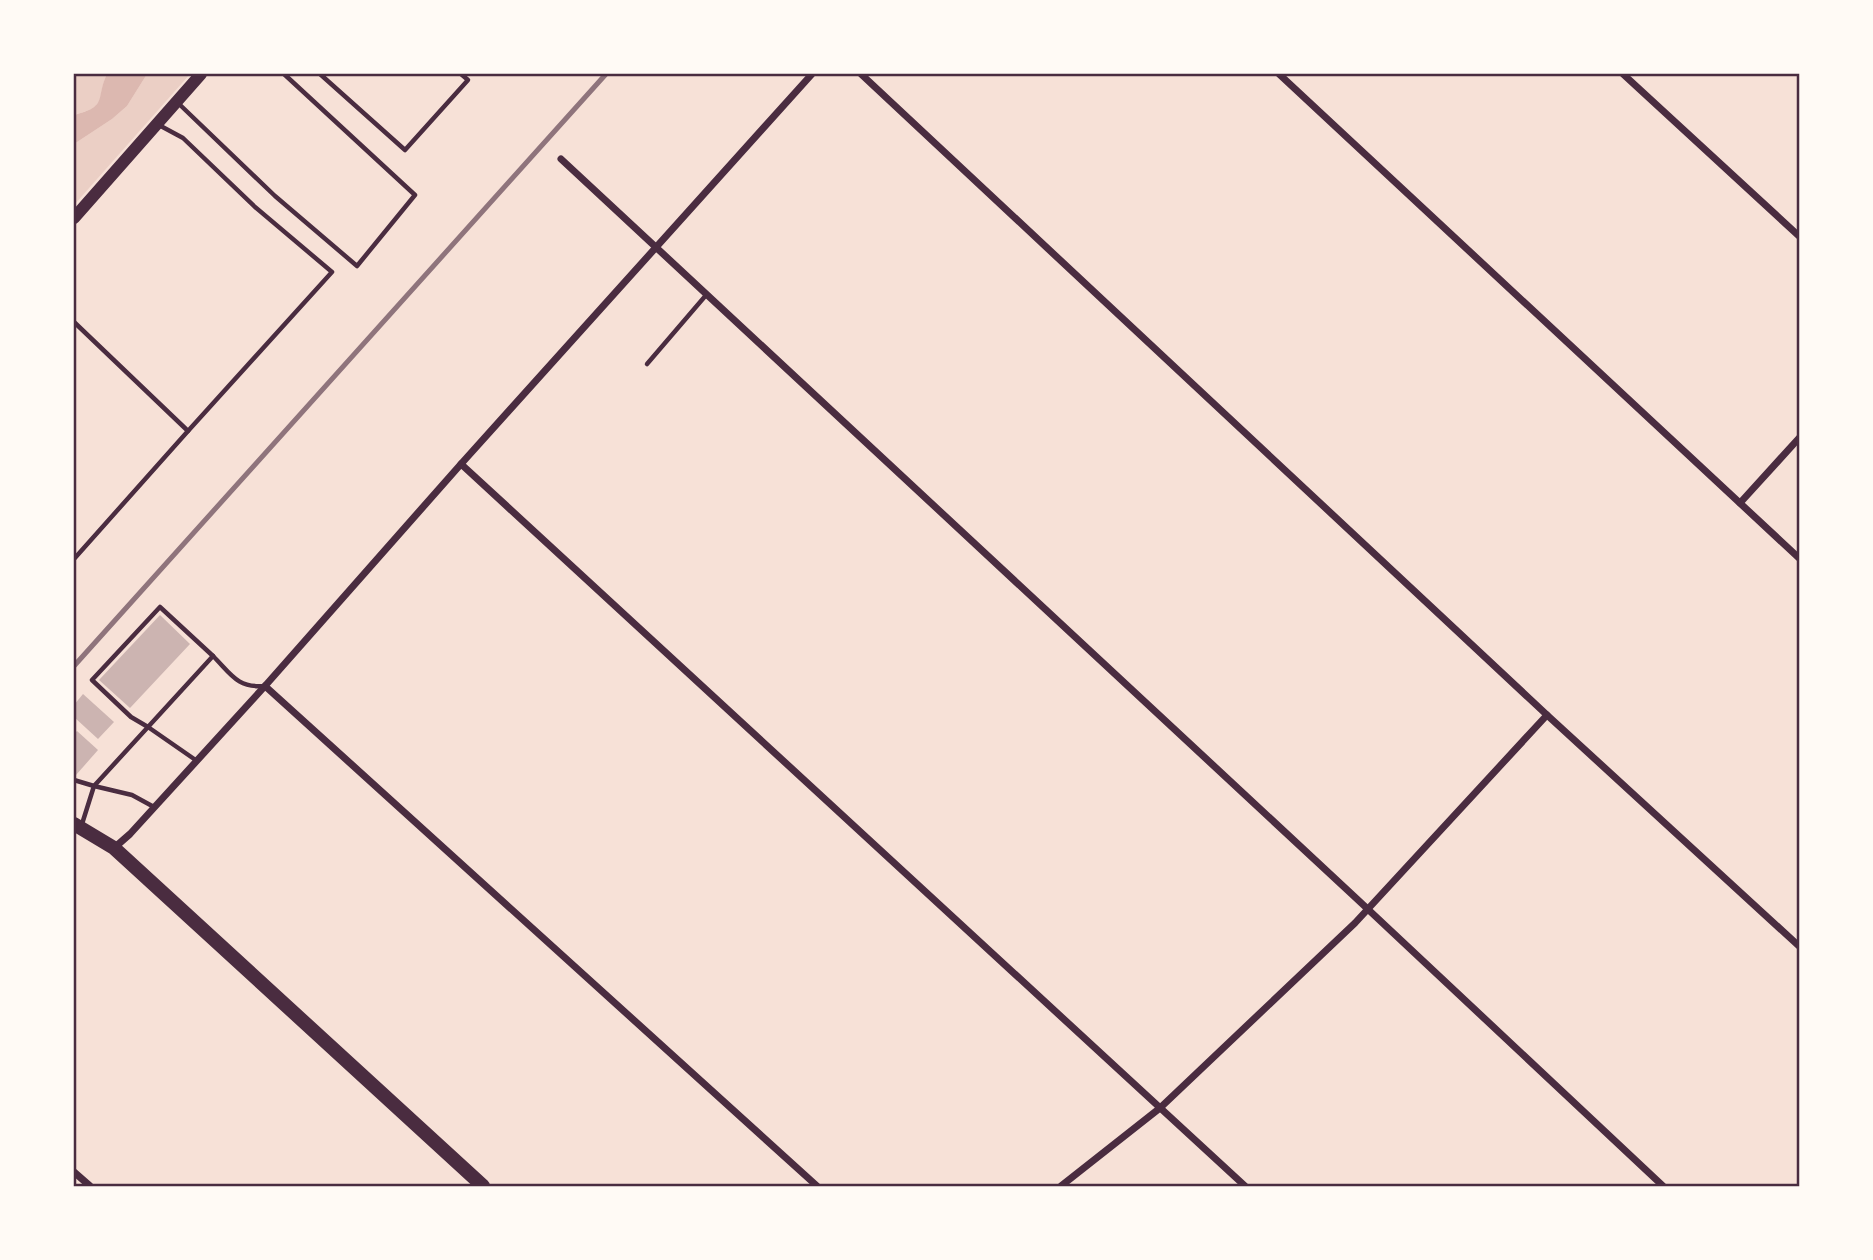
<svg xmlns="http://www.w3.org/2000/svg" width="1873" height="1260" font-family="'Crimson Pro',serif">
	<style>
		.green { fill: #ebcfc5 }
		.water { fill: #dcb8b0 }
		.building { fill: #ccb4b1 }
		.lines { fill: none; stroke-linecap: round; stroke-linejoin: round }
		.service { stroke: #4a2c40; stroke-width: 4.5 }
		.minor { stroke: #4a2c40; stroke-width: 7 }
		.tertiary { stroke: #4a2c40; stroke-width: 12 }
		.secondary { stroke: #4a2c40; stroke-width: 14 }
		.rail { stroke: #8f747c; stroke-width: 5 }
		.neatline { fill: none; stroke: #4a2c40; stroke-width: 2.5 }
	</style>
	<rect width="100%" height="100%" fill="#f7e1d7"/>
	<!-- green -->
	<g class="green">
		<path d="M74,74H107C95,100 110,105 74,115Z"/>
		<path d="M147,74H190L74,205V144L112,119L127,106Z"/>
	</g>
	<!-- water -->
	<path class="water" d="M107,74H147L127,106L112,119L74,144V115C109,106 95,99 107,74Z"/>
	<!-- building -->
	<g class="building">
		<path d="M160,615L190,644L130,708L99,680Z"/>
		<path d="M83,694L114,722L98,739L74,717V705Z"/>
		<path d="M77,731L98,750L76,775H74V734Z"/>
	</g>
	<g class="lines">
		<!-- service -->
		<g class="service">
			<path d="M320,74L405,150L468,80L461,74"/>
			<path d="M177,102L275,196L357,266L415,195L284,74"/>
			<path d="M74,322L188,431L332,272L255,207L183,138L157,124"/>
			<path d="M647,364L707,294"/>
			<path d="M74,559L188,431"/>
			<path d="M197,761L148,727L213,656C231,674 237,688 264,686"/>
			<path d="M74,780L94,786L82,824"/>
			<path d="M154,807L132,795L94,786L148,727L131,717L92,680L160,607L213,656"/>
		</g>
		<!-- minor -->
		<g class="minor">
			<path d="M861,74L1547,715L1800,947"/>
			<path d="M1279,74L1800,559"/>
			<path d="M1623,74L1800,237"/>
			<path d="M561,159L1357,899L1663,1186"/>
			<path d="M461,464L1245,1186"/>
			<path d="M1740,503L1800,437"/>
			<path d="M265,686L817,1186"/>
			<path d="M114,848L130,834L265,686L461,464L812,74"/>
			<path d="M74,1172L90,1186"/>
			<path d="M1061,1186L1160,1108L1355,923L1547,715"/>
		</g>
		<!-- tertiary -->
		<path class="tertiary" d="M74,218L201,74"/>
		<!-- secondary -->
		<path class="secondary" d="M74,824L114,848L483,1186"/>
		<!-- rail -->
		<path class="rail" d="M74,666L606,74"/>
	</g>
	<!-- border -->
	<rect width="1873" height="1260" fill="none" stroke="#fffaf5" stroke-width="150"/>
	<rect x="75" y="75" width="1723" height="1110" class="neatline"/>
</svg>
